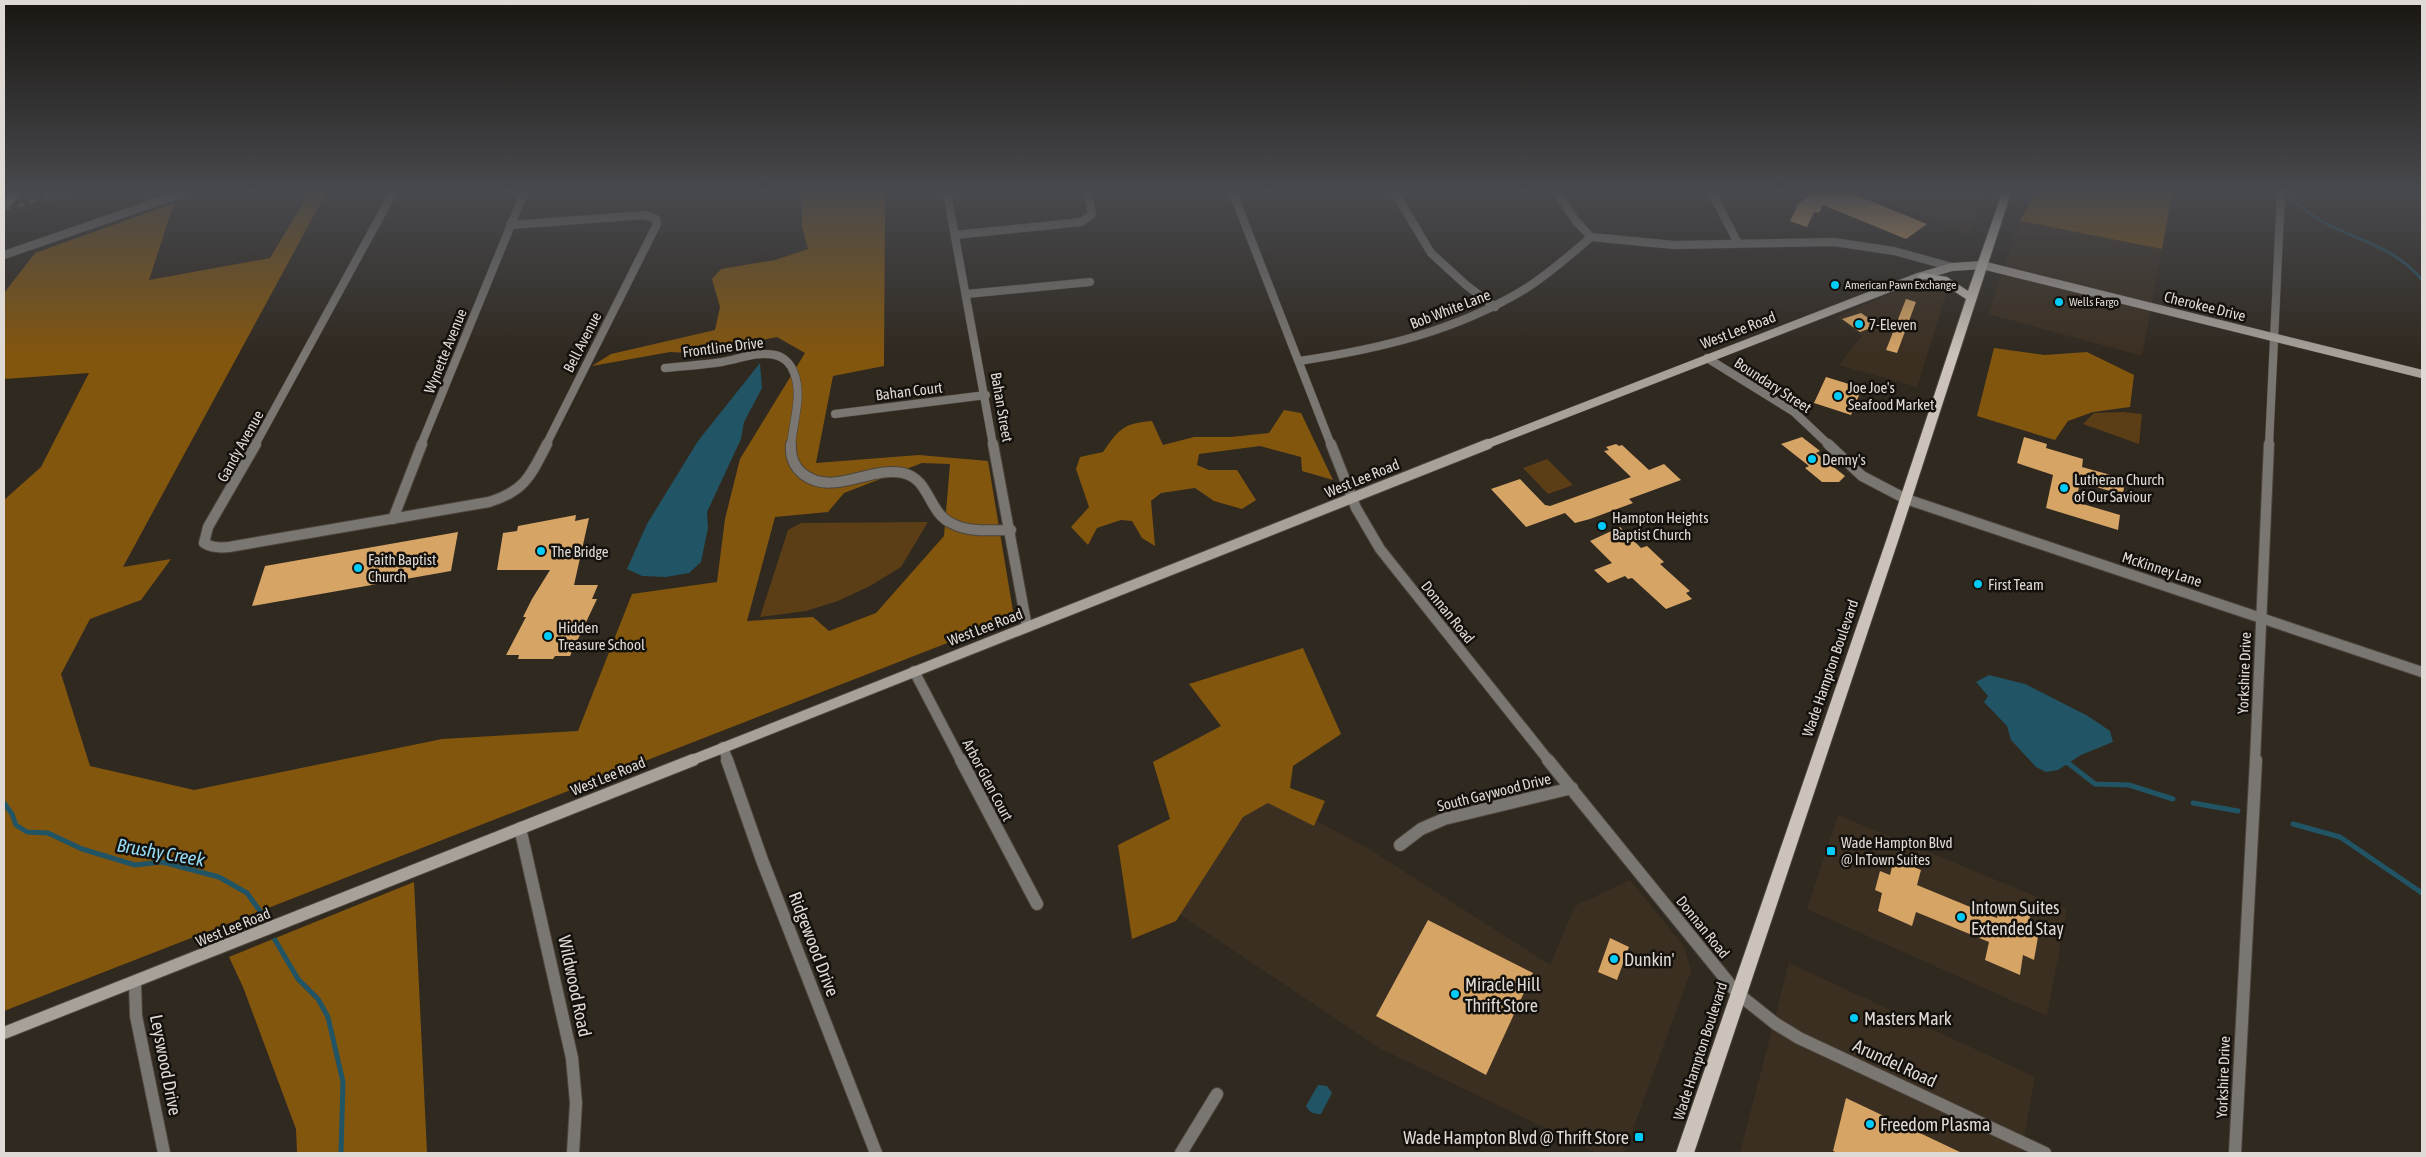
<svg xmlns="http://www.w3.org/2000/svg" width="2426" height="1157" font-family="'Asap Condensed',sans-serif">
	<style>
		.built { fill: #3b2f21 }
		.green { fill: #5b3e16 }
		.forest { fill: #83560e; fill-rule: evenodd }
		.water { fill: #215464 }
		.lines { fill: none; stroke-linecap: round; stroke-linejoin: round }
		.stream-far1 { stroke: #215464; stroke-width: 3 }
		.stream { stroke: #215464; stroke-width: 5 }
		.building { fill: #d6a465 }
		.street-far2-casing { stroke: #4c453d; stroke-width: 9 }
		.street-far1-casing { stroke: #4c453d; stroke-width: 12 }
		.street-casing { stroke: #4c453d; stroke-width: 14 }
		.secondary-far2-casing { stroke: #4c453d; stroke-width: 9 }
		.secondary-far1-casing { stroke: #4c453d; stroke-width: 12 }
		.secondary-casing { stroke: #4c453d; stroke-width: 14 }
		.primary-casing { stroke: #4c453d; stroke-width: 2 }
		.street-far2 { stroke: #7a7671; stroke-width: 8 }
		.street-far1 { stroke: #7a7671; stroke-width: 10 }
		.street { stroke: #7a7671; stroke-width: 12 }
		.secondary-far2 { stroke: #a8a19a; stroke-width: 8 }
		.secondary-far1 { stroke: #a8a19a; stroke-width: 10 }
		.secondary { stroke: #a8a19a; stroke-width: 12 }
		.primary { fill: #cbc3b9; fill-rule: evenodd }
		.rail { stroke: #868079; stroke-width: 3; stroke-dasharray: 7 7; stroke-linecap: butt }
		.poi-dot { fill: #00cbf9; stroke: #15120e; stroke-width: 2 }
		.labels { text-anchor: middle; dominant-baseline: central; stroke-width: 5; stroke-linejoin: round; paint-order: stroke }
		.far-poi-label { font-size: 12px; fill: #dfdad5; stroke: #15120e; text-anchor: start }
		.street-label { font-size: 15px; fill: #dfdad5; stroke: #15120e }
		.poi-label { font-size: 15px; fill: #dfdad5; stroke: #15120e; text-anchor: start }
		.near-poi-label { font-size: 18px; fill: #dfdad5; stroke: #15120e; text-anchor: start }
		.near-street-label { font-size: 18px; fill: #dfdad5; stroke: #15120e }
		.near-water-label { font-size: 19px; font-style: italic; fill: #95dbf4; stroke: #15120e }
	</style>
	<rect width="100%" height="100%" fill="#302920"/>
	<!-- built -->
	<g class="built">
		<path d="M31,193H83L4,218V202Z"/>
		<path d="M1864,193H1984L1969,234Z"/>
		<path d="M2020,221L2162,249L2142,356L1988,314Z"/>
		<path d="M1944,271L1948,289L1917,387L1839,365L1862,336L1837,317Z"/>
		<path d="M1258,789L1369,849L1550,965L1575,906L1630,880L1684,946L1691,971L1624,1153H1597L1381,1049L1176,912Z"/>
		<path d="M1838,815L2067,909L2047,1016L1807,909Z"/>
		<path d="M1789,963L2035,1077L2021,1153H1740Z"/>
	</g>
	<!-- green -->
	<g class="green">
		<path d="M2123,412L2142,414L2139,444L2083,424L2094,413Z"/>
		<path d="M1547,459L1573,485L1548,494L1523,468Z"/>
		<path d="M928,522L901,567L870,586L838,601L806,611L760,617L788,530L801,523Z"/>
	</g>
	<!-- forest -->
	<g class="forest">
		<path d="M309,193H326L123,567L171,559L141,600L90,619L61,674L90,766L194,790L442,739L578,731L632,594L717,582L725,519L740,459L805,353L777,337L738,345L710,354L670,352L592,366L611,354L715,330L720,307L712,279L721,269L775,260L808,249L802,226V193H885L884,366L833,376L816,463L919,455L988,461L1014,617L4,1011V500L41,467L89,373L4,379V293L35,253L174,203L149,280L270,258ZM922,463L950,464L944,536L876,613L829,631L813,617L747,621L775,517L828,512L844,493Z"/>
		<path d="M2035,193H2172L2162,249L2020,221Z"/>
		<path d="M1994,348L2044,355L2087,352L2134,375L2130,407L2093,412L2068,421L2055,440L1977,416Z"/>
		<path d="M1284,410L1301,413L1333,480L1302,471L1301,457L1260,446L1199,454L1197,465L1209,470H1237L1256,500L1242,509L1214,501L1195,488L1161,493L1151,501L1155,546L1142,538L1132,521L1121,520L1097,528L1088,545L1071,527L1089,507L1076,469L1080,457L1103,452C1119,429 1124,423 1152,421L1163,445L1194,437H1231L1269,433Z"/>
		<path d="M1303,648L1341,734L1293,766L1290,788L1325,801L1314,826L1268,803L1243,817L1176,921L1132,939L1118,845L1170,819L1153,762L1221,726L1189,684Z"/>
		<path d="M414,882L427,1153H297L296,1129L243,987L229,957Z"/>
	</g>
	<!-- water -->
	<g class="water">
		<path d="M760,363L762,388L744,422L741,439L707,512L708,528L701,562L689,573L666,577L642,576L627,569L647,524L698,441Z"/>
		<path d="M1989,675L2025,684L2088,716L2110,731L2113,742L2081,755L2058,770L2046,772L2036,767L2011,740L2007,726L1984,702L1988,696L1976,682Z"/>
		<path d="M1318,1085L1327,1086L1332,1093L1321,1114C1313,1114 1310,1113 1306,1106Z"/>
	</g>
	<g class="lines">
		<!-- stream-far1 -->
		<path class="stream-far1" d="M2287,195C2300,207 2315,218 2331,226C2364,242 2398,250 2422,280"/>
		<!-- stream -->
		<g class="stream">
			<path d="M2068,763L2095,784L2129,785L2173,799"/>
			<path d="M4,803L12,814L16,825L27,832L48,833L82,849L135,865L162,862L219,877L247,893L260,911"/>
			<path d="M2193,803L2238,811"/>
			<path d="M2293,824L2340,837L2422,893"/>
			<path d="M275,940L298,979L318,999L328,1017L343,1082L341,1153"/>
		</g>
	</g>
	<!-- building -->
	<g class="building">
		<path d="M1813,193H1851L1927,224L1906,239L1823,205L1819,213L1814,212L1807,227L1790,221L1798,204Z"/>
		<path d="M1906,299L1916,302L1897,353L1886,350Z"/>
		<path d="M1861,313L1871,320L1868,329L1860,332L1842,319Z"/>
		<path d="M1826,377L1862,388L1851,415L1814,403Z"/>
		<path d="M1802,437L1820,451L1816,453L1845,476L1839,482H1822L1805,468L1809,466L1781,444Z"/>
		<path d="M2024,437L2047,444L2046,448L2083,459L2082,467L2125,479L2123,495L2080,482L2076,502L2120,515L2118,530L2046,508L2053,475L2017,463Z"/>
		<path d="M1616,444L1619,446L1622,445L1649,470L1664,464L1681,480L1629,499L1633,503L1590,519L1575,523L1565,513L1526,527L1491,489L1520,479L1545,505L1550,506L1631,477L1604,451L1609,450L1606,447Z"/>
		<path d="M576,515L575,521L589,518L574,585H598L592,599H597L570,656H555L553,659H518L519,655H506L526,617H523L532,599L550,570H497L503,533L517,531L518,526Z"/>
		<path d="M1620,527L1641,548L1647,546L1664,562L1660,564L1690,591L1686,593L1692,599L1666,609L1632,578L1628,579L1625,576L1608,583L1594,570L1612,563L1590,541Z"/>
		<path d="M458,532L451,571L252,606L265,566Z"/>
		<path d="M1894,859L1921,870L1917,885L1997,918L2000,904L2030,916L2027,933L2038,937L2034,960L2023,955L2020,975L1985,960L1989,942L1916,912L1912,926L1878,911L1882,893L1875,890L1880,871L1890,875Z"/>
		<path d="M1428,920L1533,973L1486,1075L1376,1016Z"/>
		<path d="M1610,938L1629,947L1617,980L1598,972Z"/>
		<path d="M1846,1098L1962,1153H1838L1833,1151Z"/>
	</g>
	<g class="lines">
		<defs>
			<g id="street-far2">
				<path d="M947,193L993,445"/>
				<path d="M1233,193L1331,445"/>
				<path d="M1395,193L1431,253L1466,285L1495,307"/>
				<path d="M1557,193L1576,221L1591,237L1674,245L1834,242L1894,251L1952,267"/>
				<path d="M1712,193L1738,243"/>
				<path d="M510,225L645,215L656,219L657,224L546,445"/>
				<path d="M955,235L1081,222L1092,214L1088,193"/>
				<path d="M4,255L183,193"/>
				<path d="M967,294L1090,282"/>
				<path d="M1707,358L1794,412L1829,445"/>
				<path d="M1299,361C1379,349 1456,331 1525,289C1549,274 1570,255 1591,237"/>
				<path d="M665,368C684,366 703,365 722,362C739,359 758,351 775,355C784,357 791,364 794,373C803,394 793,423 791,445"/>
				<path d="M835,414L986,395"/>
				<path d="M255,445L393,193"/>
				<path d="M421,445L524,193"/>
				<path d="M2269,445L2281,193"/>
			</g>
			<g id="street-far1">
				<path d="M256,444L208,527L204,543C212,548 220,548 229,547L489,502C525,491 531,475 547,444"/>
				<path d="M791,444C790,456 793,466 803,474C832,497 870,466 903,473C930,479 928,512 951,523C969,533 991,530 1011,530"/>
				<path d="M993,444L1027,627"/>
				<path d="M1331,444L1356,508L1380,549L1549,761"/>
				<path d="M1828,444L1862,476L1906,499L2422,672"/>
				<path d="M393,519L422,444"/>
				<path d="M914,671L961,761"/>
				<path d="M723,747L728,761"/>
				<path d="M2255,761L2269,444"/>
			</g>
			<g id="street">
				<path d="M727,760L762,860L876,1153"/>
				<path d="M961,760L1037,904"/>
				<path d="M1548,760L1737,993L1776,1024L1799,1038L2045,1153"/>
				<path d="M520,828L572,1058L576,1103L573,1153"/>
				<path d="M1400,845L1421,829L1444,819L1572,788"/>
				<path d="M135,982L136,1016L164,1153"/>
				<path d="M1181,1153L1217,1094"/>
				<path d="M2235,1153L2256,760"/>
			</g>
			<g id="secondary-far2">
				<path d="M4,206L17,193"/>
				<path d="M1485,445L1918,277L1952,267L1982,265L2422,374"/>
			</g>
			<path id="secondary-far1" d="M690,761L1488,444"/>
			<path id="secondary" d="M4,1033L693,760"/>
			<path id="primary" d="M2002,193H2011L1898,541L1694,1153H1676L1886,541L1966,299L1940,282L1919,278L1917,276L1922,273L1947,277L1968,291Z"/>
		</defs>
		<!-- street-far2 casing -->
		<use href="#street-far2" class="street-far2-casing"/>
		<!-- street-far1 casing -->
		<use href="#street-far1" class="street-far1-casing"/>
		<!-- street casing -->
		<use href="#street" class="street-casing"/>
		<!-- secondary-far2 casing -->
		<use href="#secondary-far2" class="secondary-far2-casing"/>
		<!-- secondary-far1 casing -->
		<use href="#secondary-far1" class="secondary-far1-casing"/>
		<!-- secondary casing -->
		<use href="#secondary" class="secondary-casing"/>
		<!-- primary casing -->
		<use href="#primary" class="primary-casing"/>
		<!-- street-far2 -->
		<use href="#street-far2" class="street-far2"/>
		<!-- street-far1 -->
		<use href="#street-far1" class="street-far1"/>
		<!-- street -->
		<use href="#street" class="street"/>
		<!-- secondary-far2 -->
		<use href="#secondary-far2" class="secondary-far2"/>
		<!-- secondary-far1 -->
		<use href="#secondary-far1" class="secondary-far1"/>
		<!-- secondary -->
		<use href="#secondary" class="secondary"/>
		<!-- primary -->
		<use href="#primary" class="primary"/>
		<!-- rail -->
		<path class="rail" d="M4,210L59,193"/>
	</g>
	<!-- sky -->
	<linearGradient id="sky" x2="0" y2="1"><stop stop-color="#1a1712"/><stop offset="0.54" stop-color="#48494e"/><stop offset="1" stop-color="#48494e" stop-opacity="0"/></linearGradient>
	<rect width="2426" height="355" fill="url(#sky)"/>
	<!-- markers -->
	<g class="poi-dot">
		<circle cx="1835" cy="285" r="5"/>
		<circle cx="2059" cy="302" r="5"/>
		<circle cx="1859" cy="324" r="5"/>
		<circle cx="1838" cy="396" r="5"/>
		<circle cx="1812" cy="459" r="5"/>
		<circle cx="2064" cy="488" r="5"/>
		<circle cx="1602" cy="526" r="5"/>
		<circle cx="541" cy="551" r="5"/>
		<circle cx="358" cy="568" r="5"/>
		<circle cx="1978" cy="584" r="5"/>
		<circle cx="548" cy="636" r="5"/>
		<rect x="1826" y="846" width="10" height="10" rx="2.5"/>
		<circle cx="1961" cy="917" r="5"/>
		<circle cx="1614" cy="959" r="5"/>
		<circle cx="1455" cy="994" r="5"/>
		<circle cx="1854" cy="1018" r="5"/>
		<circle cx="1870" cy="1124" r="5"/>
		<rect x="1634" y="1132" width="10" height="10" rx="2.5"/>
	</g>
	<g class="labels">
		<!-- far-poi labels -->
		<g class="far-poi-label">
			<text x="1845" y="285">American Pawn Exchange</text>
			<text x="2069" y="302">Wells Fargo</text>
		</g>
		<!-- street labels -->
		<g class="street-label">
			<text transform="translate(2205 306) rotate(14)">Cherokee Drive</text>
			<text transform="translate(1450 309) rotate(-21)">Bob White Lane</text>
			<text transform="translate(1738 330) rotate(-21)">West Lee Road</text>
			<text transform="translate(582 342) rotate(-63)">Bell Avenue</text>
			<text transform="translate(723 347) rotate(-7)">Frontline Drive</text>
			<text transform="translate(445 351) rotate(-68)">Wynette Avenue</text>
			<text transform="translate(1773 385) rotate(33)">Boundary Street</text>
			<text transform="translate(909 391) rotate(-7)">Bahan Court</text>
			<text transform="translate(1002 407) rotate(80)">Bahan Street</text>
			<text transform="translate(240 446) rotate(-61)">Gandy Avenue</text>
			<text transform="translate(1362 478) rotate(-22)">West Lee Road</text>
			<text transform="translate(2162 569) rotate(18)">McKinney Lane</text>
			<text transform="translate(1448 612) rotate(51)">Donnan Road</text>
			<text transform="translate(985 627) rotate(-21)">West Lee Road</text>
			<text transform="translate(1830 668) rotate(-71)">Wade Hampton Boulevard</text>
			<text transform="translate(2244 673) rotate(-88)">Yorkshire Drive</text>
			<text transform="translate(608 776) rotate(-22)">West Lee Road</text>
			<text transform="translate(988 780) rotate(62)">Arbor Glen Court</text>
			<text transform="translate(1494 792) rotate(-14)">South Gaywood Drive</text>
			<text transform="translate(233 927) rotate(-22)">West Lee Road</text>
			<text transform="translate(1703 927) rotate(51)">Donnan Road</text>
			<text transform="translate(1700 1051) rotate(-72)">Wade Hampton Boulevard</text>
			<text transform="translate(2223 1077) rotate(-88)">Yorkshire Drive</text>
		</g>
		<!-- poi labels -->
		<g class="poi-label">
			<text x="1869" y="324">7-Eleven</text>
			<text x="1848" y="387">Joe Joe's<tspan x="1848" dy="17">Seafood Market</tspan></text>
			<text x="1822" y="459">Denny's</text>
			<text x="2074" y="479">Lutheran Church<tspan x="2074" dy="17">of Our Saviour</tspan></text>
			<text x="1612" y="517">Hampton Heights<tspan x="1612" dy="17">Baptist Church</tspan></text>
			<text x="551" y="551">The Bridge</text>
			<text x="368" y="559">Faith Baptist<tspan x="368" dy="17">Church</tspan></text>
			<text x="1988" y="584">First Team</text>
			<text x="558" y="627">Hidden<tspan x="558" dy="17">Treasure School</tspan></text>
			<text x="1841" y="842">Wade Hampton Blvd<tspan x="1841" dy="17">@ InTown Suites</tspan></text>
		</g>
		<!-- near-poi labels -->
		<g class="near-poi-label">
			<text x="1971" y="907">Intown Suites<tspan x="1971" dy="21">Extended Stay</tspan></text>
			<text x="1624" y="959">Dunkin'</text>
			<text x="1465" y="984">Miracle Hill<tspan x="1465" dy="21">Thrift Store</tspan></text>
			<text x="1864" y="1018">Masters Mark</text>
			<text x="1880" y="1124">Freedom Plasma</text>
			<text x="1629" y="1137" text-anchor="end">Wade Hampton Blvd @ Thrift Store</text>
		</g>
		<!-- near-street labels -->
		<g class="near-street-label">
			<text transform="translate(814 944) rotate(69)">Ridgewood Drive</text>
			<text transform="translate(575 986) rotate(78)">Wildwood Road</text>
			<text transform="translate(1895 1063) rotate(25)">Arundel Road</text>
			<text transform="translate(166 1065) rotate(79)">Leyswood Drive</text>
		</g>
		<!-- near-water labels -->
		<g class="near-water-label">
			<text transform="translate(161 852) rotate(10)">Brushy Creek</text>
		</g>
	</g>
	<!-- border -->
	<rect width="2426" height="1157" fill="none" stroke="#dfdad5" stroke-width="10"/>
</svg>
